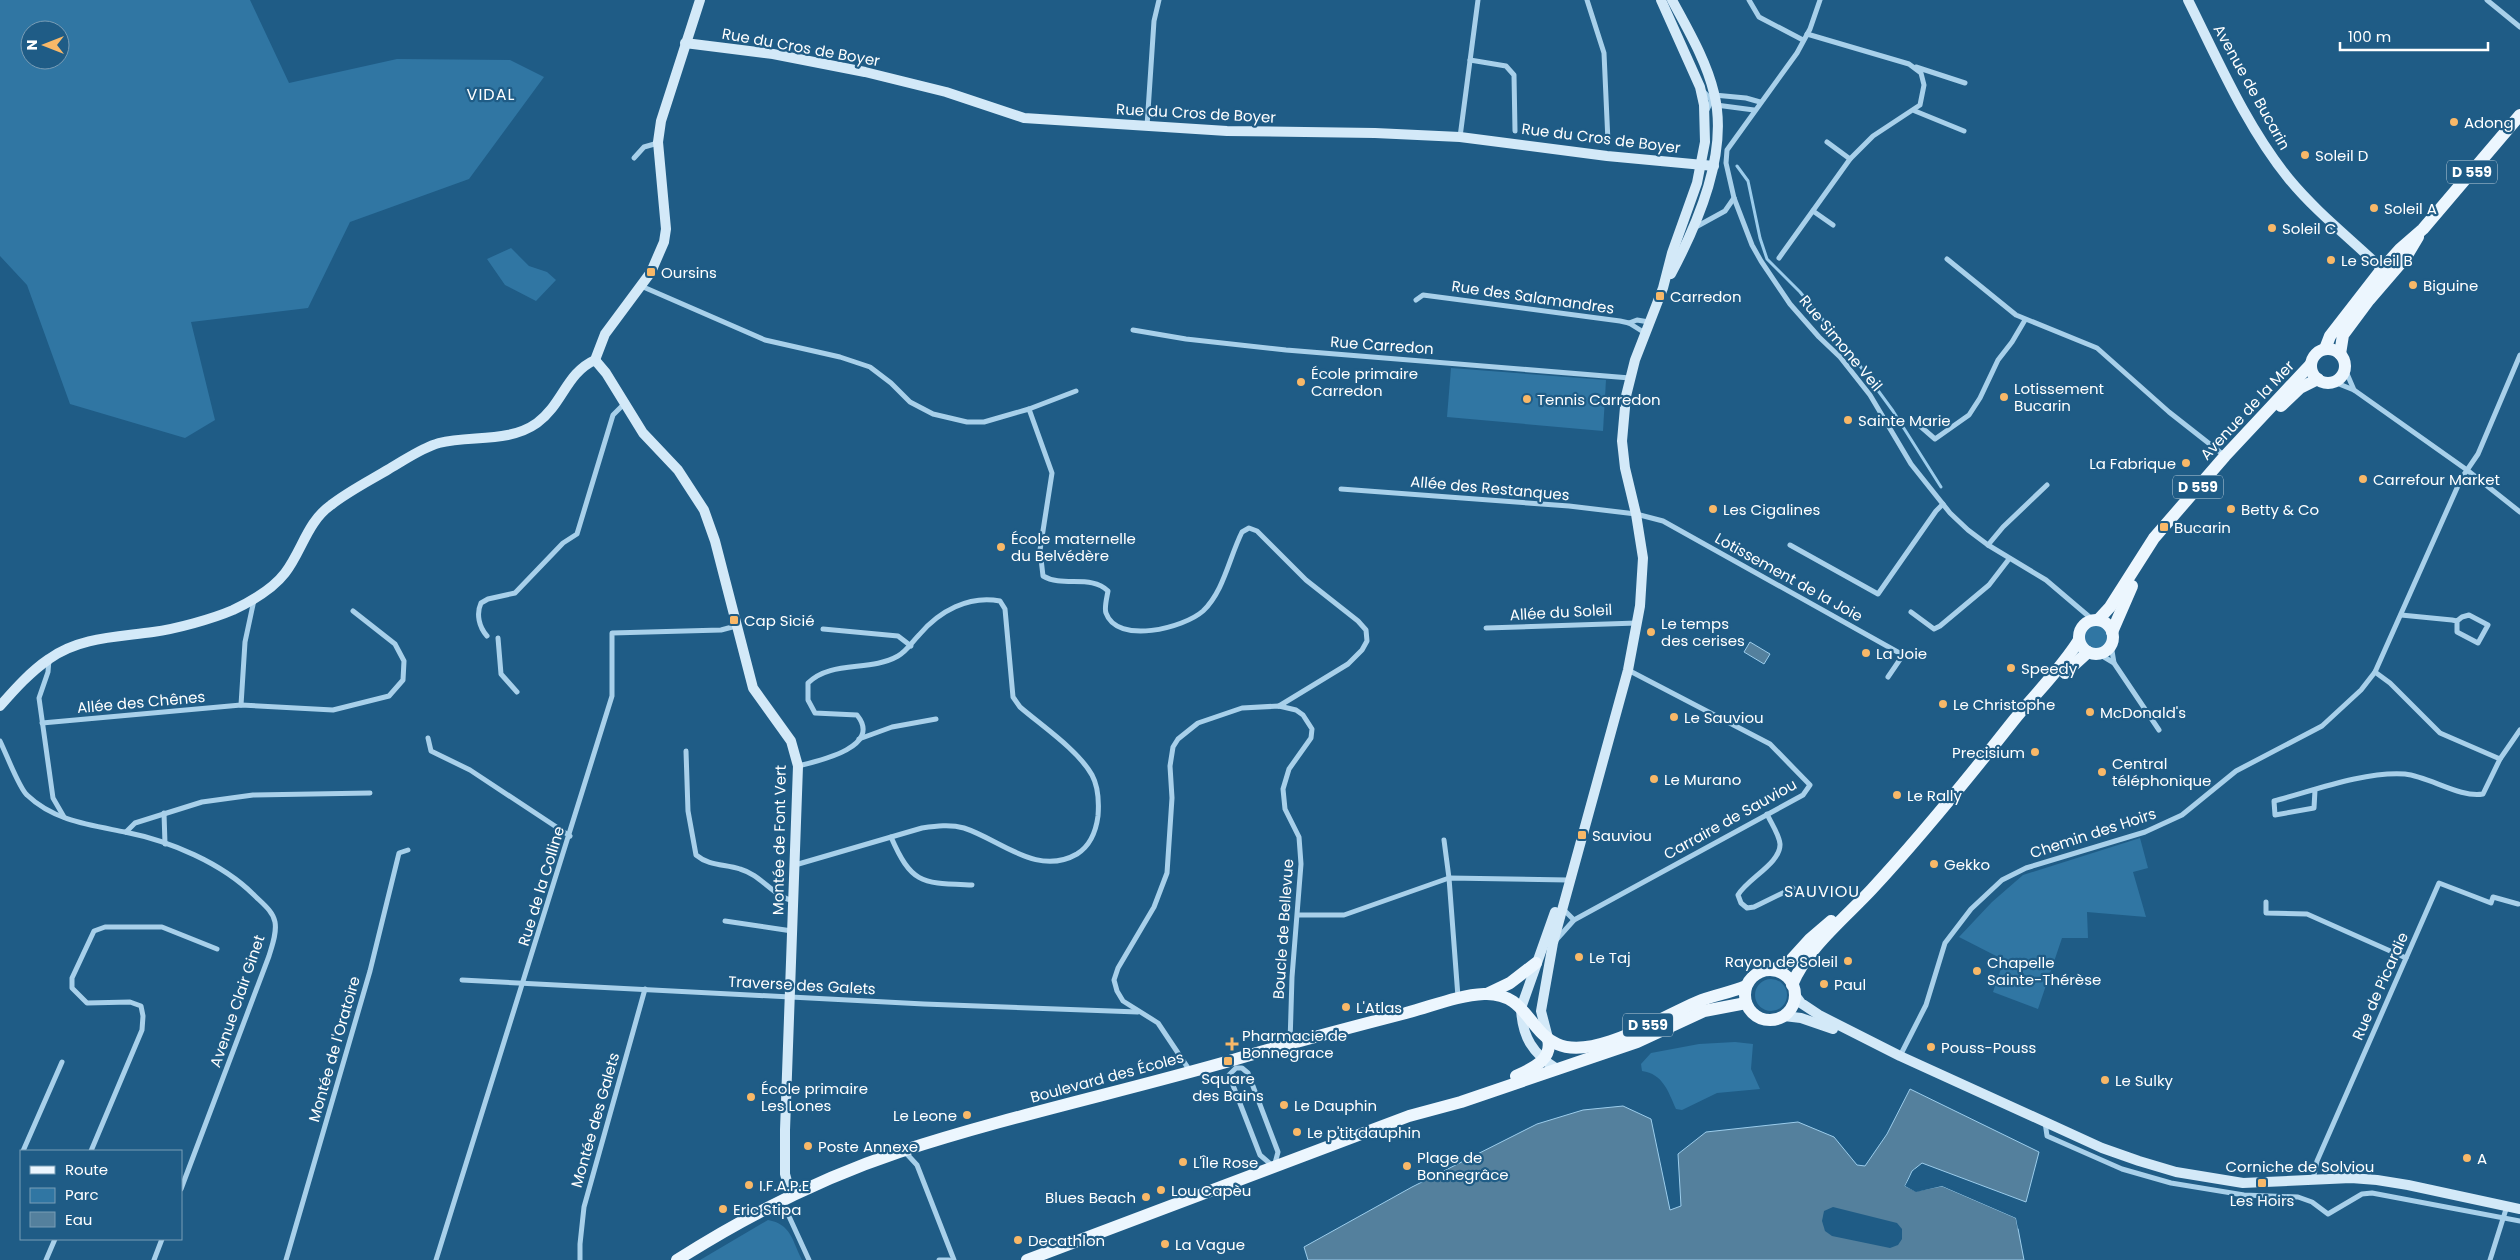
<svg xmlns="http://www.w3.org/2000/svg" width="2520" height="1260" font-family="Poppins,sans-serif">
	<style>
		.green { fill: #3076a3; fill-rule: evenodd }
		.water { fill: #54809d; stroke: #9ccdec }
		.pier { fill: #1f5c86 }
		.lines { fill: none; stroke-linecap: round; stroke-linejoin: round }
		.stream { stroke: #9ccdec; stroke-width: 3 }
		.street { stroke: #a8d0ea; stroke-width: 5 }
		.secondary { stroke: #d3e9f8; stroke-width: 10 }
		.primary { stroke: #ecf6fe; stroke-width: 12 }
		.poi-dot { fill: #f8b868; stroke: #1f5c86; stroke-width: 2 }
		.labels { text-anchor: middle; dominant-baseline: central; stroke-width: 4.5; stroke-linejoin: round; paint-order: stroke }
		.shield { fill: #1f5c86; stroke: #bccedb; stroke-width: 1 }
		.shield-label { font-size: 14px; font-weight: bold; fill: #fff }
		.street-label { font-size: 15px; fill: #fff; stroke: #1f5c86 }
		.poi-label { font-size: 15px; fill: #fff; stroke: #1f5c86; text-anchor: start }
		.neighbourhood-label { font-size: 16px; letter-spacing: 1px; fill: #fff; stroke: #1f5c86 }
	</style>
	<rect width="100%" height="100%" fill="#1f5c86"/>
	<!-- green -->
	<g class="green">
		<path d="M0,0H250L289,83L397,59L510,60L544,77L469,179L350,222L308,308L191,322L215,420L185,438L70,404L27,285L0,256ZM30,30H60V60H30Z"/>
		<path d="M511,248L529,266L547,272L556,280L536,301L505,285L487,259Z"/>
		<path d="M1451,368L1606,380L1603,431L1447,417Z"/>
		<circle cx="2096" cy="637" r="17"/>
		<path d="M2140,838L2148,868L2133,872L2146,917L2087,912L2088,938H2062L2038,1009L1993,992L2004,960L1959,937L1992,902L2023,875Z"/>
		<circle cx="1771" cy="995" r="16"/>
		<path d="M1735,1042L1753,1044L1751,1069L1760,1089L1717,1093L1682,1110L1676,1109C1668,1091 1663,1074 1642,1071L1641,1064L1651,1053L1699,1044Z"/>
		<path d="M768,1220C791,1224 792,1240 802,1260H700Z"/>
	</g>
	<!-- water -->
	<g class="water">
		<path d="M1750,642L1770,654L1764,664L1744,652Z"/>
		<path d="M1910,1089L2039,1152L2026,1202L1922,1163L1912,1171L1905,1186L1916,1191L1942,1186L2016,1218L2024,1260H1308L1304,1247L1412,1187L1537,1124L1583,1110L1623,1106L1651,1119L1670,1210L1681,1206L1678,1154L1706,1132L1798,1122L1834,1137L1857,1165L1865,1166L1887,1134Z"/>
	</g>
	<!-- pier -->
	<g class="pier">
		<path d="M1915,1169L1918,1170L1908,1185L1916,1189L1943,1183L2017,1215L2020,1227L2018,1229L2016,1218L1942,1186L1916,1192L1905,1186Z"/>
		<path d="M1833,1207L1897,1223L1902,1229V1239L1898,1245L1890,1248L1832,1236L1825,1231L1822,1221L1824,1211Z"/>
	</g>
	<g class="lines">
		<!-- stream -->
		<path class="stream" d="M1737,166L1748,181L1760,238L1767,259L1800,292L1852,355L1893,411L1941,487"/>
		<!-- street -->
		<g class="street">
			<path d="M1587,0L1604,53L1608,142"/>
			<path d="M1749,0L1759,17L1803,40"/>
			<path d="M1820,0L1810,29L1797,53L1727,150L1726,163L1734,198L1752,245L1761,261L1790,304L1819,337L1840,357L1870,395L1911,464L1950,513L1968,530L1988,545L2046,580L2093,620"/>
			<path d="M2487,0L2520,27"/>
			<path d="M1470,60L1506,66L1514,75L1515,131"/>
			<path d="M1916,67L1965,83"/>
			<path d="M1703,91L1716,105L1754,110"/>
			<path d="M1707,110L1714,95L1746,98L1760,102"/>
			<path d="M1915,111L1964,131"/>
			<path d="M1147,126L1154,21L1159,0"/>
			<path d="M1460,137L1478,0"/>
			<path d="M1827,142L1850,159"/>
			<path d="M634,158L644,147L658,143"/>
			<path d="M1813,211L1833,225"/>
			<path d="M1694,228L1725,211L1734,198"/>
			<path d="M1779,258L1850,159L1873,136L1920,105L1924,85L1921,73L1909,64L1807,34"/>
			<path d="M1947,259L2016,315L2097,348L2169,412L2225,456"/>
			<path d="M641,286L765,340L840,357L870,367L891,383L910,402L933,414L967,422H984L1029,409L1052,473L1040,550L1043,576C1063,588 1091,574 1108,591C1107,597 1104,608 1106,613C1117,645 1184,628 1203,611C1224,591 1229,558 1242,532L1249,528L1257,531L1306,580L1358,621L1366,630L1367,641L1362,650L1348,664L1279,706"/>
			<path d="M1416,300L1423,295L1620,321L1629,323L1645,333"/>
			<path d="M1629,323L1637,320L1649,322"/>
			<path d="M1133,330L1186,339L1286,350L1630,378"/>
			<path d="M2345,369L2354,390"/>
			<path d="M2334,382L2354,390L2467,470L2520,512"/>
			<path d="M1029,409L1076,391"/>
			<path d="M1912,419L1935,439L1969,415L1980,398L1998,360L2012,342L2025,320"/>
			<path d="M1341,489L1569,506L1636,514L1663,521L1903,655L1888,677"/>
			<path d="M1790,545L1878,594L1936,511L1943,504"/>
			<path d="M1988,545L2003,527L2047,485"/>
			<path d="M1911,612L1934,629L1940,626L1989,585L2009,559"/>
			<path d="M2401,615L2452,620L2457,621V632L2478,643L2488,625L2469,615L2462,617L2457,621"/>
			<path d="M1486,628L1637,623"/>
			<path d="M823,629L898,636L911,646"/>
			<path d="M487,636C479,627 476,614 481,603L488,599L515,593L563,543L577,534L613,415L624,404"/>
			<path d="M498,638L501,674L517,692"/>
			<path d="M2111,645L2114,663"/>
			<path d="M2099,654L2114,663L2159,730"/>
			<path d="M49,659L48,672L39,698L53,798L64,817"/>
			<path d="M2375,672L2390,683L2440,733L2500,759"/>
			<path d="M241,705L245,642L254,600"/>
			<path d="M42,723L241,705L333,710L389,696L403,680L404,661L395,644L353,611"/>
			<path d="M428,738L431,751L470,770L570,836"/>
			<path d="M859,739L892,727L936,719"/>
			<path d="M0,741C6,753 19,788 27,795C54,821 90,825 125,832C170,841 222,863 254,895C262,903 273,911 275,922C277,933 272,946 269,956L181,1189"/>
			<path d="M686,751L688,811L696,855C709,866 725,864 740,869C761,875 772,895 793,901"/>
			<path d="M2315,790L2314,808L2275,815L2274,801C2312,791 2365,771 2405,774C2430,777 2460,798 2483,794L2500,759L2520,730"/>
			<path d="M164,813L165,844"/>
			<path d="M1767,814C1771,823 1779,834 1780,844C1781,863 1747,879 1738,895L1741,903L1747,908L1754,907L1793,888"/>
			<path d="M126,832L135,823L202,802L253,795L370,793"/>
			<path d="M891,837C912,885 922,883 972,885"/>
			<path d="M1444,840L1449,878L1458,997"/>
			<path d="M795,865L922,828C936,826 950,824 964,828C1001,840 1037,877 1077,854C1090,846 1096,831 1098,816C1099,803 1098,786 1092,775C1078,750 1042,726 1020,707L1013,697L1005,609L1000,601C969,595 939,611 919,635C912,642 907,651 898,656C870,672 831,660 808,683V700L815,713L857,715C883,747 819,761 798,766"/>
			<path d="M2266,902V913L2307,914L2406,958"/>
			<path d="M1562,908L1574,920"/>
			<path d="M1298,915H1344L1449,878L1568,880"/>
			<path d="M725,921L792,931"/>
			<path d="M1557,939L1574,920L1803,795L1810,785L1770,744L1628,670"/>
			<path d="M462,980L924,1004L1138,1012"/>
			<path d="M1900,1056L1926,1005L1945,943L1971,909L2002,880L2026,868L2145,832L2182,815L2236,771L2322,726L2361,690L2375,672L2461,479L2478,454L2520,355"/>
			<path d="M1236,1068H1242L1248,1073L1278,1152L1274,1167L1260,1155L1229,1075Z"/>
			<path d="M1190,1071L1158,1023L1123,1001L1117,991L1114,980L1118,968L1154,907L1167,873L1172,798L1170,766L1173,747L1178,739L1198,723L1242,708L1279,706L1296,710L1303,715L1312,729L1311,738L1289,769L1283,789L1285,809L1299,837L1301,864L1292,977L1290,1043"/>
			<path d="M2045,1122L2047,1136L2122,1169L2171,1183L2244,1195L2298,1197L2312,1202L2328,1214L2362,1194L2372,1193L2520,1221"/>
			<path d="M23,1151L62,1062"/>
			<path d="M91,1151L142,1030L143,1016L141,1006L130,1002L87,1003L72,988V978L94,931L105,927H162L217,949"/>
			<path d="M905,1152L917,1165L954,1260"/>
			<path d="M2313,1180L2317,1161L2439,883L2491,903L2493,897L2518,904"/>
			<path d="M782,1201L809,1260"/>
			<path d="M46,1260L55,1239"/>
			<path d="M154,1260L162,1239"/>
			<path d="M286,1260L370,971L399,853L408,850"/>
			<path d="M436,1260L612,696V633L721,630L736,626"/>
			<path d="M580,1260V1244L584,1207L645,989"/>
			<path d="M939,1260H949"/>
			<path d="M2490,1260L2507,1206"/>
		</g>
		<!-- secondary -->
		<g class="secondary">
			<path d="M2188,0C2218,60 2246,126 2289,179C2317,213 2351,239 2382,269"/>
			<path d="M685,43L773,54L865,72L946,92L1024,118L1227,131L1375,133L1460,137L1607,156L1714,166"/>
			<path d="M1671,274C1698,223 1729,152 1714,93C1706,60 1688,30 1672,0"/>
			<path d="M595,360L606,373L643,433L678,470L704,510L715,541L753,688L791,741L798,766L785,1130V1174L791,1196"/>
			<path d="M0,706C15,689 30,672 49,659C79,637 118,637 153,632C176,629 212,619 233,610C252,601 272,590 285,573C302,551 307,522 331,505C349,491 369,481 389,469C405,460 421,448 439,443C471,435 509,443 537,423C563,404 566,373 595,360L605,334L651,272L664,242L666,229L658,142L661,121L700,0"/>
			<path d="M1555,912L1521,1008C1522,1037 1533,1054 1557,1069"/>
			<path d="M1795,995L1801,1003L1819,1015L1900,1056L2102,1148L2139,1161L2176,1172L2243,1183L2351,1178L2377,1180L2408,1185L2520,1209"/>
			<path d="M1784,1016L1801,1018L1833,1029"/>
			<path d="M1548,1038L1541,1011L1553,943L1628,670L1640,606L1643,558L1636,514L1625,468L1622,441L1626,396L1635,360L1663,288L1672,253L1697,183L1705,142L1704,105L1700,87L1661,0"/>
		</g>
		<!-- primary -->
		<g class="primary">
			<path d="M2325,349L2330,336L2382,269L2400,249L2423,229L2520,115"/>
			<circle cx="2328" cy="366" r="17"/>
			<path d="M2340,354L2343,335L2369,300L2406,257L2418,237"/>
			<path d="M2281,406L2300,388L2318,379"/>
			<path d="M2098,620L2110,607L2154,538L2225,456L2311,364"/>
			<circle cx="2096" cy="637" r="17"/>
			<path d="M2112,632L2132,586"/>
			<path d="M2065,673L2088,652"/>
			<path d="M1772,970L1790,961L1810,939L1831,921"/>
			<circle cx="1770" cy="995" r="25"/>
			<path d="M1792,985C1807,948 1846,917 1872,889C1922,835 1969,777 2014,720C2036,693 2061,669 2079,640"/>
			<path d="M1487,994L1510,983L1536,963"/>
			<path d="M1516,1076C1533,1068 1553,1060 1548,1039"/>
			<path d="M677,1260C746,1216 821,1178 899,1152C1009,1116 1122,1092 1233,1060C1290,1043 1348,1028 1406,1013C1430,1007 1458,995 1484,994C1526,992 1528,1031 1557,1044C1594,1061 1663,1016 1697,1002C1713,995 1730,993 1746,986"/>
			<path d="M1027,1260L1409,1116L1461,1102L1637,1042L1704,1011L1746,1003"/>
		</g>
	</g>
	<!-- markers -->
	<g class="poi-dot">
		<circle cx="2454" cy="122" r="5"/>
		<circle cx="2305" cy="155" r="5"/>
		<circle cx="2374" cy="208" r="5"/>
		<circle cx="2272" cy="228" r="5"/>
		<circle cx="2331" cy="260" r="5"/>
		<rect x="646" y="267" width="10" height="10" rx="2.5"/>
		<circle cx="2413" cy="285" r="5"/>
		<rect x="1655" y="291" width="10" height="10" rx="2.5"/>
		<circle cx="1301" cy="382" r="5"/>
		<circle cx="2004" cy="397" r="5"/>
		<circle cx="1527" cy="399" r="5"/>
		<circle cx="1848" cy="420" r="5"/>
		<circle cx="2186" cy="463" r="5"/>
		<circle cx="2363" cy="479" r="5"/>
		<circle cx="1713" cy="509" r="5"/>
		<circle cx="2231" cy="509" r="5"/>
		<rect x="2159" y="522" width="10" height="10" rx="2.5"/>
		<circle cx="1001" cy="547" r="5"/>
		<rect x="729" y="615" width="10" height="10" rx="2.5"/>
		<circle cx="1651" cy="632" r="5"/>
		<circle cx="1866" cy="653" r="5"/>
		<circle cx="2011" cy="668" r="5"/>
		<circle cx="1943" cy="704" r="5"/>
		<circle cx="2090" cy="712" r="5"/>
		<circle cx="1674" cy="717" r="5"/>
		<circle cx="2035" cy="752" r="5"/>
		<circle cx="2102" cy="772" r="5"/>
		<circle cx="1654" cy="779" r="5"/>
		<circle cx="1897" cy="795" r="5"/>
		<rect x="1577" y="830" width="10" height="10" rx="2.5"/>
		<circle cx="1934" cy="864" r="5"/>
		<circle cx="1579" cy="957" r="5"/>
		<circle cx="1848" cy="961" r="5"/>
		<circle cx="1977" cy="971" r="5"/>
		<circle cx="1824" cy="984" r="5"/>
		<circle cx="1346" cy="1007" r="5"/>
		<path d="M1229.5 1036.5h5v5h5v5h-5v5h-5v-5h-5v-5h5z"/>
		<circle cx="1931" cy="1047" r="5"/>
		<rect x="1223" y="1056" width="10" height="10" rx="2.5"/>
		<circle cx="2105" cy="1080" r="5"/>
		<circle cx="751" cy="1097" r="5"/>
		<circle cx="1284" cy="1105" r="5"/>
		<circle cx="967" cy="1115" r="5"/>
		<circle cx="1297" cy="1132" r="5"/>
		<circle cx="808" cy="1146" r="5"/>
		<circle cx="2467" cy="1158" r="5"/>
		<circle cx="1183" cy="1162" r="5"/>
		<circle cx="1407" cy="1166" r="5"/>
		<rect x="2257" y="1178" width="10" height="10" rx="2.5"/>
		<circle cx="749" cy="1185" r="5"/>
		<circle cx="1161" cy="1190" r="5"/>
		<circle cx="1146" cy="1197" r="5"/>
		<circle cx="723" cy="1209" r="5"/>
		<circle cx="1018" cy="1240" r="5"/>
		<circle cx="1165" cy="1244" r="5"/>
	</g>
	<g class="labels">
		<!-- shield labels -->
		<g class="shield">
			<rect x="2447" y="160.5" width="50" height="23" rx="4"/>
			<rect x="2173" y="475.5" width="50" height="23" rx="4"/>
			<rect x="1623" y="1013.5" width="50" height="23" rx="4"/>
		</g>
		<g class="shield-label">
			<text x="2472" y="172">D 559</text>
			<text x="2198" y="487">D 559</text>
			<text x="1648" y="1025">D 559</text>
		</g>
		<!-- street labels -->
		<g class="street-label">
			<text transform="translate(801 47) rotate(10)">Rue du Cros de Boyer</text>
			<text transform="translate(2252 87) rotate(61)">Avenue de Bucarin</text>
			<text transform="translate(1196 113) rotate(3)">Rue du Cros de Boyer</text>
			<text transform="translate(1601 138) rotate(7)">Rue du Cros de Boyer</text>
			<text transform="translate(1533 297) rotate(8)">Rue des Salamandres</text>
			<text transform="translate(1841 343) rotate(50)">Rue Simone Veil</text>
			<text transform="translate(1382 345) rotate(4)">Rue Carredon</text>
			<text transform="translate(2247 410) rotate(-47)">Avenue de la Mer</text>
			<text transform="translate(1490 488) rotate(5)">Allée des Restanques</text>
			<text transform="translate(1789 577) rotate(29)">Lotissement de la Joie</text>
			<text transform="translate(1561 612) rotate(-3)">Allée du Soleil</text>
			<text transform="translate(141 702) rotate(-5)">Allée des Chênes</text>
			<text transform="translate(1730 819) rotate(-29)">Carraire de Sauviou</text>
			<text transform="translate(2093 833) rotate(-18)">Chemin des Hoirs</text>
			<text transform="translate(779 840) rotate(-89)">Montée de Font Vert</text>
			<text transform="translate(541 886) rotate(-73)">Rue de la Colline</text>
			<text transform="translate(1283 929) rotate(-86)">Boucle de Bellevue</text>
			<text transform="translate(802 985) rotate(3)">Traverse des Galets</text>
			<text transform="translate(2380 986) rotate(-66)">Rue de Picardie</text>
			<text transform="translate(237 1001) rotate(-71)">Avenue Clair Ginet</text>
			<text transform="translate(334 1049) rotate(-74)">Montée de l'Oratoire</text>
			<text transform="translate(1107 1077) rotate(-15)">Boulevard des Écoles</text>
			<text transform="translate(595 1120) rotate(-74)">Montée des Galets</text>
			<text x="2300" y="1166">Corniche de Solviou</text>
		</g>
		<!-- poi labels -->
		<g class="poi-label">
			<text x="2464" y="122">Adong</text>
			<text x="2315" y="155">Soleil D</text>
			<text x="2384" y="208">Soleil A</text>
			<text x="2282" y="228">Soleil C</text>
			<text x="2341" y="260">Le Soleil B</text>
			<text x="661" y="272">Oursins</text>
			<text x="2423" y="285">Biguine</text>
			<text x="1670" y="296">Carredon</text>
			<text x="1311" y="373">École primaire<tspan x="1311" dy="17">Carredon</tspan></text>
			<text x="2014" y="388">Lotissement<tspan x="2014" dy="17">Bucarin</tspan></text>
			<text x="1537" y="399">Tennis Carredon</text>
			<text x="1858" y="420">Sainte Marie</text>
			<text x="2176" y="463" text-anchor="end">La Fabrique</text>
			<text x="2373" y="479">Carrefour Market</text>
			<text x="1723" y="509">Les Cigalines</text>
			<text x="2241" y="509">Betty &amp; Co</text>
			<text x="2174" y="527">Bucarin</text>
			<text x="1011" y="538">École maternelle<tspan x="1011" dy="17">du Belvédère</tspan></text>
			<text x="744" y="620">Cap Sicié</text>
			<text x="1661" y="623">Le temps<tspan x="1661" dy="17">des cerises</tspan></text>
			<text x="1876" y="653">La Joie</text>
			<text x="2021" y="668">Speedy</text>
			<text x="1953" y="704">Le Christophe</text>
			<text x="2100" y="712">McDonald's</text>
			<text x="1684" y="717">Le Sauviou</text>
			<text x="2025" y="752" text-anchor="end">Precisium</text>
			<text x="2112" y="763">Central<tspan x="2112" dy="17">téléphonique</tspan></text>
			<text x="1664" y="779">Le Murano</text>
			<text x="1907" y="795">Le Rally</text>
			<text x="1592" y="835">Sauviou</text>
			<text x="1944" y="864">Gekko</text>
			<text x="1589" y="957">Le Taj</text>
			<text x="1838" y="961" text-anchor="end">Rayon de Soleil</text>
			<text x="1987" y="962">Chapelle<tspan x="1987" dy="17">Sainte-Thérèse</tspan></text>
			<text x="1834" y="984">Paul</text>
			<text x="1356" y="1007">L'Atlas</text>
			<text x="1242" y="1035">Pharmacie de<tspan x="1242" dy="17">Bonnegrace</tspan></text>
			<text x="1941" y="1047">Pouss-Pouss</text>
			<text x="1228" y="1078" text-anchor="middle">Square<tspan x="1228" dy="17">des Bains</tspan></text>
			<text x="2115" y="1080">Le Sulky</text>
			<text x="761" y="1088">École primaire<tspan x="761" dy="17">Les Lones</tspan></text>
			<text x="1294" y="1105">Le Dauphin</text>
			<text x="957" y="1115" text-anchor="end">Le Leone</text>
			<text x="1307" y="1132">Le p'tit dauphin</text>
			<text x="818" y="1146">Poste Annexe</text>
			<text x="1417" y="1157">Plage de<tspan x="1417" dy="17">Bonnegrâce</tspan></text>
			<text x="2477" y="1158">A</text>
			<text x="1193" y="1162">L'Île Rose</text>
			<text x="759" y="1185">I.F.A.P.E</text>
			<text x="1171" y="1190">Lou Capèu</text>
			<text x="1136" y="1197" text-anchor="end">Blues Beach</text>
			<text x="2262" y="1200" text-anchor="middle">Les Hoirs</text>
			<text x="733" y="1209">Eric Stipa</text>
			<text x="1028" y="1240">Decathlon</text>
			<text x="1175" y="1244">La Vague</text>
		</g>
		<!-- neighbourhood labels -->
		<g class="neighbourhood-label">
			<text x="491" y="94">VIDAL</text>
			<text x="1822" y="891">SAUVIOU</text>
		</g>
	</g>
	<!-- legend -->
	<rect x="20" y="1150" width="162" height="90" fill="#1f5c86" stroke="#799db6"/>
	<rect x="30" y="1166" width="25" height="8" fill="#ecf6fe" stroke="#799db6"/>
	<text x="65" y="1175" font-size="15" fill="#ffffff">Route</text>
	<rect x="30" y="1188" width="25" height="15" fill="#3076a3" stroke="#799db6"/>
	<text x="65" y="1200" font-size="15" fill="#ffffff">Parc</text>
	<rect x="30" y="1212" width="25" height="15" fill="#54809d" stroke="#799db6"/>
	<text x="65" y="1225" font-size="15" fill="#ffffff">Eau</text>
	<!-- north arrow -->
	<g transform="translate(45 45) rotate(270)"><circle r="24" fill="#1f5c86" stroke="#799db6"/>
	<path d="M0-4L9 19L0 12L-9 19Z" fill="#f8b868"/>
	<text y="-8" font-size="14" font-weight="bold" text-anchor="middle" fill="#ffffff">N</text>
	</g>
	<!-- scale -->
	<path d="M2340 42v8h148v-8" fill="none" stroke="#ffffff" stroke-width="2.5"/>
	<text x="2348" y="42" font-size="15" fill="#ffffff" stroke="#1f5c86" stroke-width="4" paint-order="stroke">100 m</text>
</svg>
